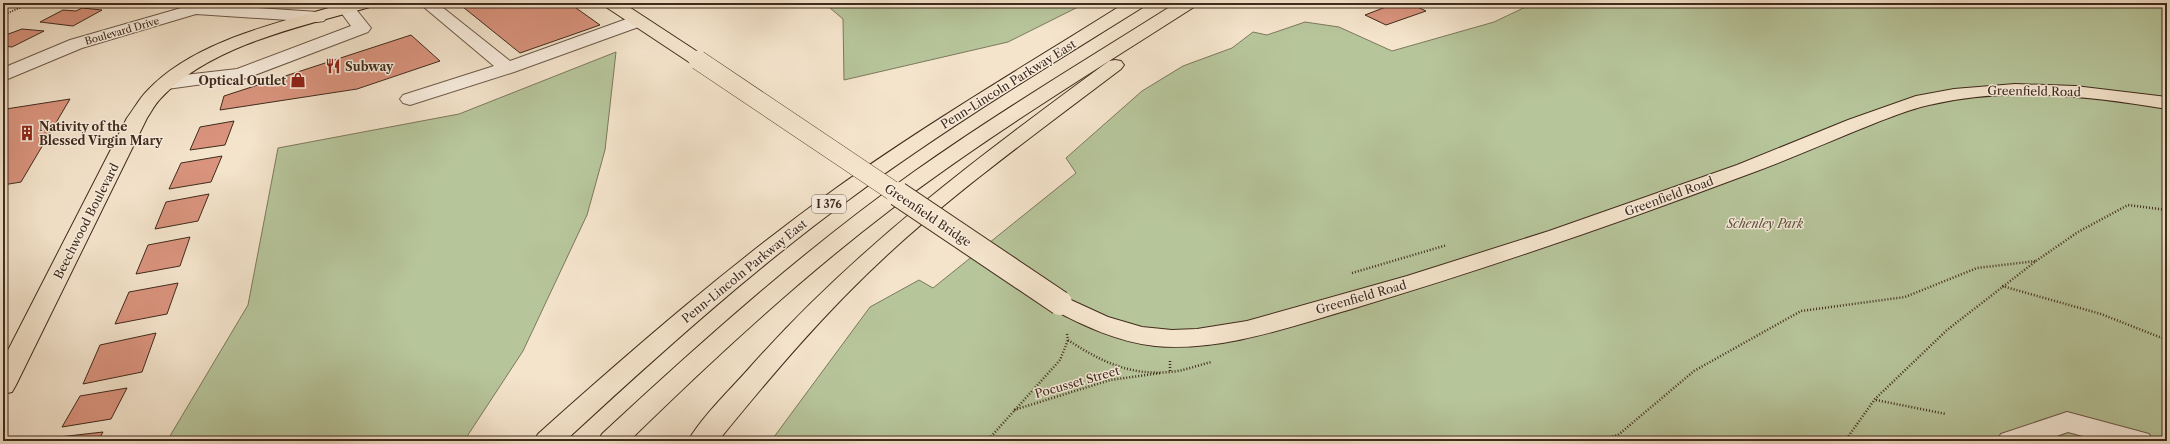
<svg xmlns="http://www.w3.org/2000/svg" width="2170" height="444" font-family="'Libre Caslon Text',serif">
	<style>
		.green { fill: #b7c59b; stroke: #7c785c }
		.building { fill: #da947e; stroke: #402b1c }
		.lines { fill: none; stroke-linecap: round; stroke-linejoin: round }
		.minor-casing { stroke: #6d5948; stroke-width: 2 }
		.major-casing { stroke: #402b1c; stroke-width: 2 }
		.highway-casing { stroke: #402b1c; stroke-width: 2 }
		.path-far1 { stroke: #402b1c; stroke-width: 2; stroke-dasharray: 1 1.5; stroke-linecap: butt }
		.path { stroke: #402b1c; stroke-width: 2.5; stroke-dasharray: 1 2; stroke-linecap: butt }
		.minor { fill: #f8edde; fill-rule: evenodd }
		.major { fill: #f4e4cc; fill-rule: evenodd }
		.highway { fill: #f4e4cc; fill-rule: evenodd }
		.major-bridge-far1-casing { stroke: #402b1c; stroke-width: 20; stroke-linecap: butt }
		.major-bridge-casing { stroke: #402b1c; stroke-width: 26; stroke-linecap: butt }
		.major-bridge-far1 { stroke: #f4e4cc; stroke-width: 19 }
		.major-bridge { stroke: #f4e4cc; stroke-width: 24 }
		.labels { text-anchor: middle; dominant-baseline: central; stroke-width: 3; stroke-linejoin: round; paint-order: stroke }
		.far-street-label { font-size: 10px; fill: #402b1c; stroke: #f8edde }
		.shield { fill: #f8edde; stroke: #776556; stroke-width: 1 }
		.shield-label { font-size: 11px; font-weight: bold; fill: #402b1c }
		.poi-label { font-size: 12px; font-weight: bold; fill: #402b1c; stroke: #f8edde; text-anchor: start }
		.street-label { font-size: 12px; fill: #402b1c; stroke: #f8edde }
		.park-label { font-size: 12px; font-style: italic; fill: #5e523c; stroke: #f8edde }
	</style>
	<rect width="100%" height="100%" fill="#f4e4cc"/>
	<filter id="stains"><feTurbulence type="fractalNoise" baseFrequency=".005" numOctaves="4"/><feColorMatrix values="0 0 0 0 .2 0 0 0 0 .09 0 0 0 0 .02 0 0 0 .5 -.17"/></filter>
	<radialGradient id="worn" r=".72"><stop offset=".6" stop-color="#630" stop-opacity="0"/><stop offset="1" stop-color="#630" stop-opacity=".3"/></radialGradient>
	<!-- green -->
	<g class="green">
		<path d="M824,3H1086L1008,42L844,80L843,19Z"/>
		<path d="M1534,3H2167V441H771L870,307L919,280L933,288L1076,173L1066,158L1142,91L1183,66L1232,48L1253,32L1267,35L1305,22L1339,27L1392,51L1494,22Z"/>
		<path d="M616,52L605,150L587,215L523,351L464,441H167L248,305L278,148L459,114Z"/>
	</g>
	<!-- building -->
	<g class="building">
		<path d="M458,3H569L600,25L520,53Z"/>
		<path d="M1396,3H1409L1426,11L1386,25L1365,15Z"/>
		<path d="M82,8L102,10L73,26L40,22L63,10L76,11Z"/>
		<path d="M22,29L44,31L12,47L3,46V36Z"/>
		<path d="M411,35L440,61L357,89L220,110L224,96Z"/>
		<path d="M70,99L21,182L3,185V114L6,109Z"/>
		<path d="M234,121L225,145L190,150L200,127Z"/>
		<path d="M222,156L211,182L169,189L181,163Z"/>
		<path d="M209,194L198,221L155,229L166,202Z"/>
		<path d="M190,237L180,266L136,274L148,245Z"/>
		<path d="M178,283L167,314L115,324L129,292Z"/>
		<path d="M156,333L142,372L83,384L100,345Z"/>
		<path d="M127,388L111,419L62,427L80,396Z"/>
		<path d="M103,432L98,441H57L59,437Z"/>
	</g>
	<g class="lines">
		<defs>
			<g id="minor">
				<path d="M334,3H351L371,28L368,32L247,78L167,89L160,87L158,83L160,79L167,77L237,69L351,26Z"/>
				<path d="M419,3H437L510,61L632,17H644L647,21L644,25L514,72L410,105L403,103L400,99L403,95L494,66Z"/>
				<path d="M195,4L318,12L324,13L327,17L324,21L318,22L196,14L82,48L3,81V68L70,40Z"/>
				<path d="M2067,412L2149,434L2153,441H2101L2068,432L2042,441H1997L2001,434Z"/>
			</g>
			<g id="major">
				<path d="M346,3H372L370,7C302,26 211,45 161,98C155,104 151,112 147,118L16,385L12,392L3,394V360L127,118C134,109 139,99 147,91C194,40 282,22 346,3Z"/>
				<path d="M604,3H623L704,56L707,60L704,64L698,65L692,64L606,7Z"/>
				<path d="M2015,84L2075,86L2167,97V109C2089,96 2007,86 1929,105C1910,109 1891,117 1873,124C1832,140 1791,159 1749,174C1619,223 1488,268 1355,308C1292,326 1223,352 1155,346C1118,342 1084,326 1052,309L1048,303L1052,297L1060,295L1108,317L1142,327L1172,330L1197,329L1247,321L1407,276L1549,231L1737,165L1848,120L1916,96L1954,89Z"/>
			</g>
			<g id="highway">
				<path d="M1125,3H1145L1143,7C1044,69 944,129 851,198C750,272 657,356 565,441H534L538,434C634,348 731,264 835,189C929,122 1028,64 1125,3Z"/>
				<path d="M1176,3H1196L1194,7C1091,73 987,136 890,210C797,281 712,360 629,441H598L602,434C702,341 804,250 915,171C1000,111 1089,58 1176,3Z"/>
				<path d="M1115,60L1121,61L1124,65L1121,69C1042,129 960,188 887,255C825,312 771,376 718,441H688C703,415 733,387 752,365C859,245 980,156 1109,61Z"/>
			</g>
		</defs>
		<!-- minor casing -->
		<use href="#minor" class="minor-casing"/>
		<!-- major casing -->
		<use href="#major" class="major-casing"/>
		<!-- highway casing -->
		<use href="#highway" class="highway-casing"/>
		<!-- path-far1 -->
		<path class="path-far1" d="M3,15L31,3"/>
		<!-- path -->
		<g class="path">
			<path d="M1352,273L1447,245"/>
			<path d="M2002,286L2101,314L2167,340"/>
			<path d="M1067,334L1068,340C1100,361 1130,376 1170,372C1184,371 1198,365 1212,362"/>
			<path d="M1170,361V372"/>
			<path d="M1876,400L1946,414"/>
			<path d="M1014,410L1110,380L1161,373"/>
			<path d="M987,441L1060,360L1068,340"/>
			<path d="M1595,441L1618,435L1694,371L1801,311L1905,297L1977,268L2036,261"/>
			<path d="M1845,441L1875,399L1947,330L2036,261L2078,232L2128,205L2167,210"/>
		</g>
		<!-- minor -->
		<use href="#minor" class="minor"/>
		<!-- major -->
		<use href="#major" class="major"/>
		<!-- highway -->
		<use href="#highway" class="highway"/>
		<defs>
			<path id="major-bridge-far1" d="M698,60L899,195"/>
			<path id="major-bridge" d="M898,194L1060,303"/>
		</defs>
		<!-- major-bridge-far1 casing -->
		<use href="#major-bridge-far1" class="major-bridge-far1-casing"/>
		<!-- major-bridge casing -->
		<use href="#major-bridge" class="major-bridge-casing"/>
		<!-- major-bridge-far1 -->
		<use href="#major-bridge-far1" class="major-bridge-far1"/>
		<!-- major-bridge -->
		<use href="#major-bridge" class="major-bridge"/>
	</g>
	<!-- icons -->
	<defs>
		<symbol id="restaurant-bare" viewBox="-9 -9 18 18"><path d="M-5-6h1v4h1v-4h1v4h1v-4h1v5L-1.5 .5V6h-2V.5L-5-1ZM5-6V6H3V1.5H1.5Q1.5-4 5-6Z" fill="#8f2418" stroke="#f8edde" stroke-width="2.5" paint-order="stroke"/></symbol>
		<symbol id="shop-bare" viewBox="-9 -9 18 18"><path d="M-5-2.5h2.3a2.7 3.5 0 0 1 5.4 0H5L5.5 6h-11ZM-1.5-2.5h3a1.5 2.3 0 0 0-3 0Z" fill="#8f2418" stroke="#f8edde" stroke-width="2.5" paint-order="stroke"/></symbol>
		<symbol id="building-bare" viewBox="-9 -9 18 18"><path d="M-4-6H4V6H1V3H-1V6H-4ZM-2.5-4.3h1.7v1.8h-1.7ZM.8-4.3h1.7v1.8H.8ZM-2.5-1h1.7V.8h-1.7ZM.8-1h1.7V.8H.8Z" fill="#8f2418" stroke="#f8edde" stroke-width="2.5" paint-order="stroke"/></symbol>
	</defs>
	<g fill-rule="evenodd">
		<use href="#restaurant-bare" x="322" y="55" width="22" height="22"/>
		<use href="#shop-bare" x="287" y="69" width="22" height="22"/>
		<use href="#building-bare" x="16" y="122" width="22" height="22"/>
	</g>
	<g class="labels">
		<!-- far-street labels -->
		<g class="far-street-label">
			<text transform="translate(122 31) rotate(-16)">Boulevard Drive</text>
		</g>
		<!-- shield labels -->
		<rect class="shield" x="812" y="195" width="34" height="18" rx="3"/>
		<g class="shield-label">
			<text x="829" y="204">I 376</text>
		</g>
		<!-- poi labels -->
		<g class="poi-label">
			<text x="345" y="66">Subway</text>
			<text x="286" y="80" text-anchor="end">Optical Outlet</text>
			<text x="39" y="126">Nativity of the<tspan x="39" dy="14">Blessed Virgin Mary</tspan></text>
		</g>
		<!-- street labels -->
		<g class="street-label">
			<text transform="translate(1008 84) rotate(-32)">Penn-Lincoln Parkway East</text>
			<text transform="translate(2034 91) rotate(1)">Greenfield Road</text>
			<text transform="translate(1669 196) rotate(-20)">Greenfield Road</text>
			<text transform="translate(928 215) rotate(34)">Greenfield Bridge</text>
			<text transform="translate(86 221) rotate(-63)">Beechwood Boulevard</text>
			<text transform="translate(744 271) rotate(-39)">Penn-Lincoln Parkway East</text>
			<text transform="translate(1361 297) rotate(-16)">Greenfield Road</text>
			<text transform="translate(1077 382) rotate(-16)">Pocusset Street</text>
		</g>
		<!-- park labels -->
		<g class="park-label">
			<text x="1765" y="223">Schenley Park</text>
		</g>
	</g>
	<!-- margin -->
	<rect width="2170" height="444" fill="none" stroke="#f4e4cc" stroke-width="16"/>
	<rect x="4" y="4" width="2162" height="436" fill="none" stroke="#402b1c" stroke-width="2"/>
	<rect x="8" y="8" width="2154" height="428" fill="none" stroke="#402b1c"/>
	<rect width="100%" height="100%" filter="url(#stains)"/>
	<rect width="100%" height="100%" fill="url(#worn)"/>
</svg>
